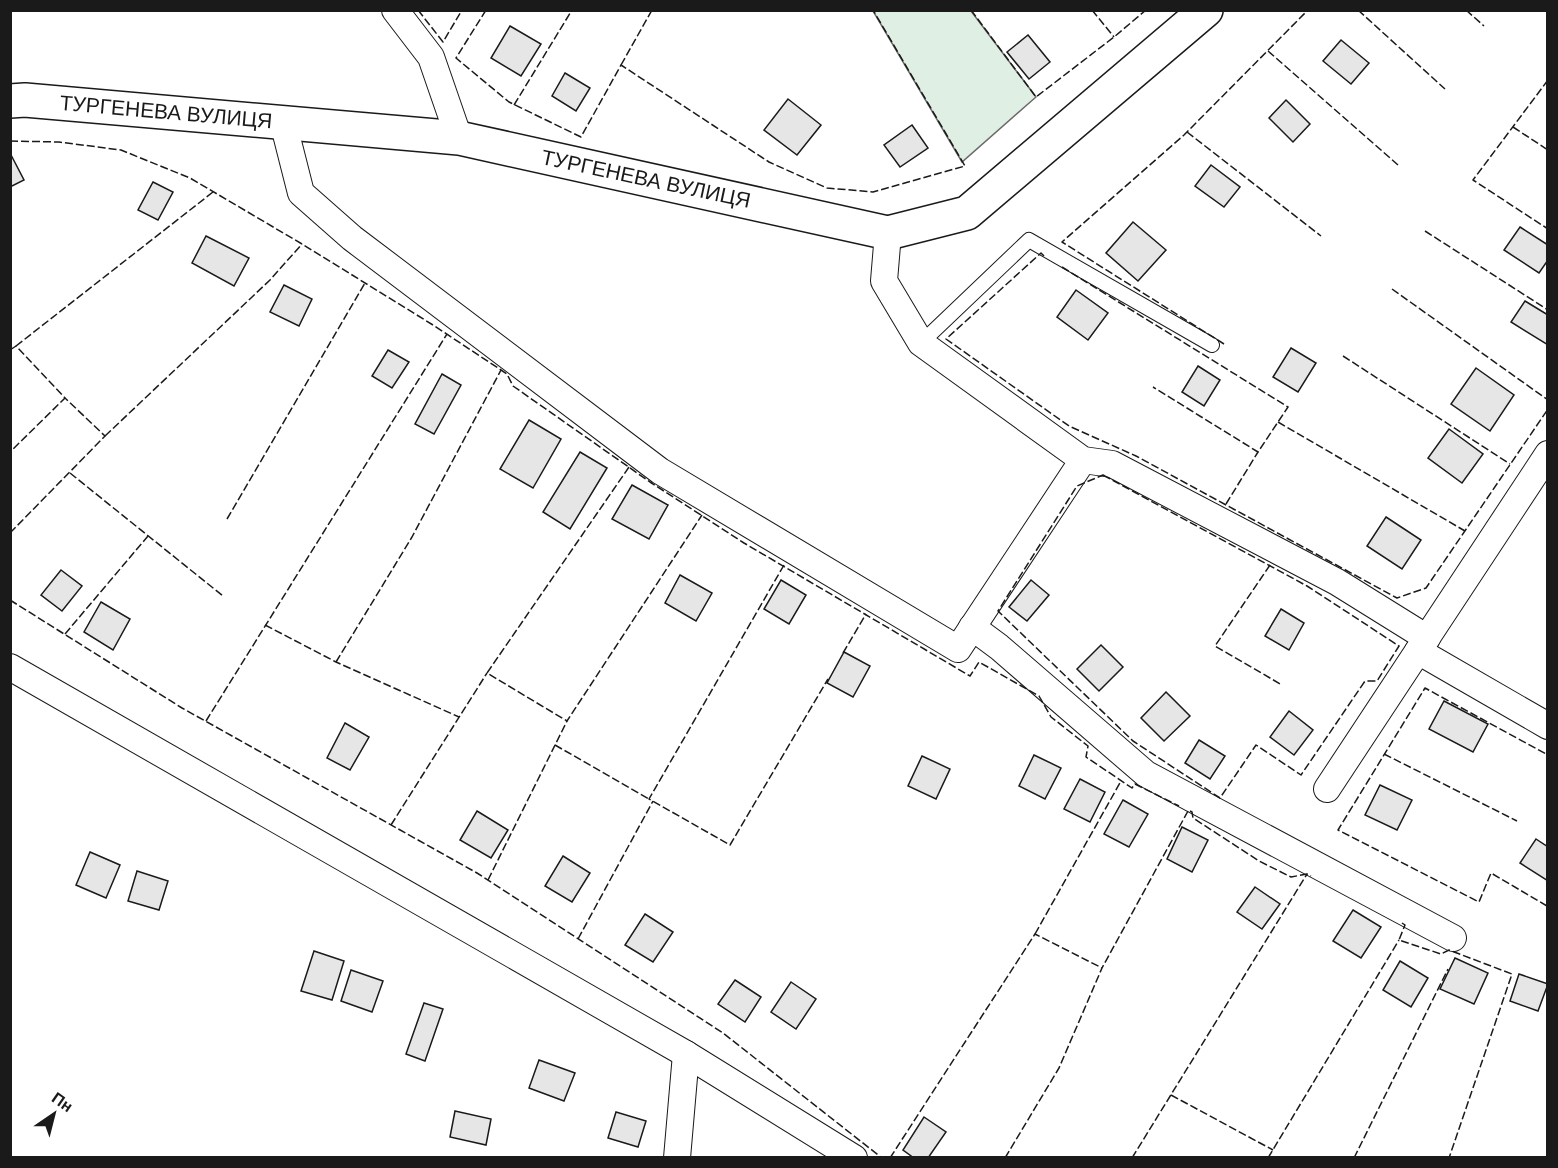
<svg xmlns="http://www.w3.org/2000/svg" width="1558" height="1168" font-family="'DM Sans',sans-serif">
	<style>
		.green { fill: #e0efe3; stroke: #6a6a6a; stroke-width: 1.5 }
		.building { fill: #e6e6e6; stroke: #1a1a1a; stroke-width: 1.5 }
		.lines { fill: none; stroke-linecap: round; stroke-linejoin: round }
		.service-casing { stroke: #1a1a1a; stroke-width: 16 }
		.minor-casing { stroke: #1a1a1a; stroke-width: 28 }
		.tertiary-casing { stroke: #1a1a1a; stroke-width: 36 }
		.service { stroke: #fff; stroke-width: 14 }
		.minor { stroke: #fff; stroke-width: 26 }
		.tertiary { stroke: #fff; stroke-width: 33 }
		.fence { stroke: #1a1a1a; stroke-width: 1.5; stroke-dasharray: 8 3; stroke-linecap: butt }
		.labels { text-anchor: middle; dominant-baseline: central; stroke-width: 4.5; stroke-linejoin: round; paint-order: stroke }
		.street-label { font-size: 21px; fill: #1a1a1a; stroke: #fff }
	</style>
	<rect width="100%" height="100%" fill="#fff"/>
	<!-- green -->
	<path class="green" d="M873,11H971L1036,97L962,162Z"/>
	<!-- building -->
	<g class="building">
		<path d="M510,26L541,44L521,76L491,58Z"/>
		<path d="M1028,35L1050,62L1029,79L1007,52Z"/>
		<path d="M1341,40L1369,63L1351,84L1323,61Z"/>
		<path d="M565,73L590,88L576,111L552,96Z"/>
		<path d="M788,99L821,125L797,155L764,130Z"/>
		<path d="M1286,100L1310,124L1293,142L1269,118Z"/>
		<path d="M912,125L928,148L900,167L884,145Z"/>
		<path d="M10,153L24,180L10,187Z"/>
		<path d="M1211,165L1240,187L1224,207L1195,186Z"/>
		<path d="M153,182L173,192L158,220L138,210Z"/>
		<path d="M1133,222L1166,250L1138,281L1106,253Z"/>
		<path d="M1520,227L1548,245V260L1539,273L1504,250Z"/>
		<path d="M206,236L249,258L234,286L192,263Z"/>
		<path d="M284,285L312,299L299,326L270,312Z"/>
		<path d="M1076,290L1108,313L1088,340L1057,317Z"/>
		<path d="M1525,301L1548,315V345L1511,322Z"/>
		<path d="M1291,348L1316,363L1298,392L1273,377Z"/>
		<path d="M388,350L409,362L392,388L372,376Z"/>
		<path d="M1198,366L1220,380L1204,406L1182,392Z"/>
		<path d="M1476,368L1514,395L1490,431L1451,404Z"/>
		<path d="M442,374L461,385L434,434L415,424Z"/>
		<path d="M529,420L561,439L533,488L500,469Z"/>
		<path d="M1449,429L1483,454L1462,483L1428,458Z"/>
		<path d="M580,452L607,468L570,529L543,512Z"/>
		<path d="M632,485L668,505L649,539L612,519Z"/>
		<path d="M1386,517L1421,540L1402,569L1367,546Z"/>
		<path d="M61,570L82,586L62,611L41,595Z"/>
		<path d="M680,575L712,593L696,621L665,603Z"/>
		<path d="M781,580L806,595L789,624L764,609Z"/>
		<path d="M1031,580L1049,595L1027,621L1009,607Z"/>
		<path d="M101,602L130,619L113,650L84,632Z"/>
		<path d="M1281,609L1304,623L1289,650L1265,636Z"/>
		<path d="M1101,645L1123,667L1099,691L1077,669Z"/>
		<path d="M844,652L870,666L853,697L827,683Z"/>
		<path d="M1166,692L1190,716L1164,741L1141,718Z"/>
		<path d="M1444,701L1488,724L1473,752L1429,729Z"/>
		<path d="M1289,711L1313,730L1294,755L1270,737Z"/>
		<path d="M345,723L369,737L350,770L327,758Z"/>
		<path d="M1199,740L1225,756L1210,779L1185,763Z"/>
		<path d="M1034,755L1061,768L1045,799L1019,786Z"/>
		<path d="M922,756L950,769L936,799L908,786Z"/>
		<path d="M1080,779L1105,792L1090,822L1064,809Z"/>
		<path d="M1380,785L1412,800L1397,830L1365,815Z"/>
		<path d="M1123,800L1148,814L1129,847L1104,834Z"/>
		<path d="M477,811L508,830L491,858L460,840Z"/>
		<path d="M1182,827L1208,840L1192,872L1167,859Z"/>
		<path d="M1536,839L1548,847V881L1520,863Z"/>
		<path d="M90,852L120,865L106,898L76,885Z"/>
		<path d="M563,856L590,873L572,902L545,886Z"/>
		<path d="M137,871L168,881L159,910L128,901Z"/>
		<path d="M1255,887L1280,904L1262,929L1237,912Z"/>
		<path d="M1353,910L1381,927L1361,958L1333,941Z"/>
		<path d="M645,914L673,932L653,962L625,945Z"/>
		<path d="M314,951L344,961L332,1000L301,991Z"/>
		<path d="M1455,958L1488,973L1474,1004L1440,989Z"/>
		<path d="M1400,961L1428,978L1411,1007L1383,990Z"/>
		<path d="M351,970L383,981L372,1012L341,1001Z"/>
		<path d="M1519,974L1548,984L1538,1011L1510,1001Z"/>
		<path d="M735,980L761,997L745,1022L718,1004Z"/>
		<path d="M791,982L816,999L796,1029L771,1012Z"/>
		<path d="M424,1003L443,1009L425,1061L406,1054Z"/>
		<path d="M539,1060L575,1073L564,1101L529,1088Z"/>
		<path d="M455,1111L491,1119L486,1145L450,1137Z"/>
		<path d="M616,1112L646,1121L638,1147L608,1138Z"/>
		<path d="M924,1117L946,1132L928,1158H914L903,1150Z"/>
	</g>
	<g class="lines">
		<defs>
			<path id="service" d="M921,343L1029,240L1212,345"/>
			<g id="minor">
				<path d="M395,10L431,57L459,138"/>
				<path d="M283,122L301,193L352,238L660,471L958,649L1083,460"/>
				<path d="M888,233L884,281L921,343L1083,460L1112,464L1337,582L1427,638"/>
				<path d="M972,627L999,647L1146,774L1453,938"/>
				<path d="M1418,651L1548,726"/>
				<path d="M10,667L686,1054L854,1158"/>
				<path d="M1327,789L1548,454"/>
				<path d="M677,1158L686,1054"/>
			</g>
			<path id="tertiary" d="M10,101L25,100L459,138L888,233L967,213L1206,10"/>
		</defs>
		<!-- service casing -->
		<use href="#service" class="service-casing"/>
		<!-- minor casing -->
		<use href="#minor" class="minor-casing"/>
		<!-- tertiary casing -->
		<use href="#tertiary" class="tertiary-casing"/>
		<!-- service -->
		<use href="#service" class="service"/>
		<!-- minor -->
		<use href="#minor" class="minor"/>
		<!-- tertiary -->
		<use href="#tertiary" class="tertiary"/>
		<!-- fence -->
		<g class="fence">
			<path d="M418,10L443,42L462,10"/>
			<path d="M486,10L456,58L509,102L581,137L621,65L769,162L827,188L873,192L965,166L873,10"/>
			<path d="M971,10L1036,97L1114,37L1146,10"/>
			<path d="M1092,10L1114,37"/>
			<path d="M1358,10L1445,89"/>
			<path d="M1466,10L1484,26"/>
			<path d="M1268,51L1398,165"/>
			<path d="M621,65L652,10"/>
			<path d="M1548,80L1473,180L1548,229"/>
			<path d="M514,105L572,10"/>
			<path d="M1513,127L1548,150"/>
			<path d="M1187,132L1321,236"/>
			<path d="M10,141L59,142L121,150L190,178L302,244L433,325L501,370L507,374L513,386L650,482L744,543L970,676L979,662L1039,696L1051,717L1088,746L1086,757L1132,788L1135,784L1179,806"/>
			<path d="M1425,231L1548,310"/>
			<path d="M1044,256L1041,253L946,339L1069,426L1136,456L1397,598L1426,588L1548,409"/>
			<path d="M1062,267L1288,407L1258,452L1153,387"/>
			<path d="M1392,289L1548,400"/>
			<path d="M1224,344L1062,242L1184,135L1308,10"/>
			<path d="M16,346L213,192"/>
			<path d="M10,350L16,346L65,398L10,452"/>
			<path d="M1343,356L1510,464"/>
			<path d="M1278,422L1465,531"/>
			<path d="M105,436L270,280L302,244"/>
			<path d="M629,467L487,673L567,721L702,515"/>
			<path d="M70,473L223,596"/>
			<path d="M1103,475L1307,586L1399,646L1377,681H1365L1301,775L1256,745L1220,798L1133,741L998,611L1077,486Z"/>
			<path d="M1226,504L1258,452"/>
			<path d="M227,519L365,283"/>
			<path d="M10,533L105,436L65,398"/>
			<path d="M784,565L649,799L730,845L828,679"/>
			<path d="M1270,565L1215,646L1282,685"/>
			<path d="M10,600L182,708L477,873L723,1033L882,1158"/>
			<path d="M265,625L336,662L459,717"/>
			<path d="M65,634L148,536"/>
			<path d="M843,653L866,614"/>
			<path d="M336,662L412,537L501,370"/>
			<path d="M206,721L447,334"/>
			<path d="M555,745L649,799"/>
			<path d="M1384,754L1517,821"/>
			<path d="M1190,811L1192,812L1193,818L1259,861L1291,877L1307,874L1311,876"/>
			<path d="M391,825L487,673"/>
			<path d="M488,880L567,721"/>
			<path d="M1547,906L1491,873L1479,902L1338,830L1425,688L1548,755"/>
			<path d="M1402,923L1405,925L1399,940L1441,954L1449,950L1512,974L1449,1158"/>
			<path d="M1035,934L1121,781"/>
			<path d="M578,939L653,801"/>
			<path d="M1171,1095L1273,1150"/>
			<path d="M890,1158L1035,934L1102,968"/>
			<path d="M1005,1158L1059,1068L1102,968L1188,811"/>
			<path d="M1132,1158L1307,874"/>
			<path d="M1268,1158L1399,940"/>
			<path d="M1354,1158L1448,969"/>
		</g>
	</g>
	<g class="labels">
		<!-- street labels -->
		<g class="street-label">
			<text transform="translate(166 112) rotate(5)">ТУРГЕНЕВА ВУЛИЦЯ</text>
			<text transform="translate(646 179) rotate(12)">ТУРГЕНЕВА ВУЛИЦЯ</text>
		</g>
	</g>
	<!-- border -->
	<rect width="1558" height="1168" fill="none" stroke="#1a1a1a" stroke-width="24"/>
	<!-- north arrow -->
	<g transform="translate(54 1114) rotate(35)" stroke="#ffffff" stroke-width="4.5" paint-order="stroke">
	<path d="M0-4.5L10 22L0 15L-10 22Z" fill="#1a1a1a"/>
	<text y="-9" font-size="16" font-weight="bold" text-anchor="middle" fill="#1a1a1a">Пн</text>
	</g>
</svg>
